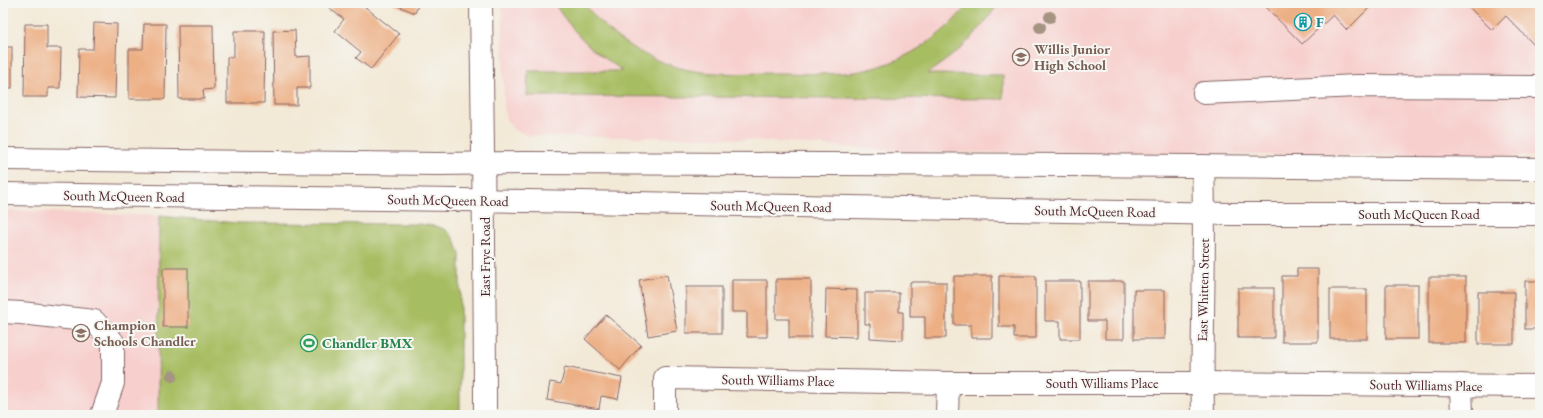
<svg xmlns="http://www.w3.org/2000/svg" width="1543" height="418" font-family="'EB Garamond',serif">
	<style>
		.built { fill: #f7d0ce }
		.green { fill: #a7bd62; stroke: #786e46 }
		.building { fill: #edaf84 }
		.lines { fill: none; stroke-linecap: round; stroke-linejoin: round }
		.minor-casing { stroke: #856667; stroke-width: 24 }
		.major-casing { stroke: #856667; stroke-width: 24 }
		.minor { stroke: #fff; stroke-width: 22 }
		.major { stroke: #fff; stroke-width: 22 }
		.tree { fill: #a59482 }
		.labels { text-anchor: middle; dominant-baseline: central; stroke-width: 4; stroke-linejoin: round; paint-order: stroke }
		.culture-label { font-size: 14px; font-weight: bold; fill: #0d838f; stroke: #f6f6f2; text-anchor: start }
		.education-label { font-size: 14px; font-weight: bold; fill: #785e54; stroke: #f6f6f2; text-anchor: start }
		.street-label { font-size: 14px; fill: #4a1f2b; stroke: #f6f6f2 }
		.leisure-label { font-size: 14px; font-weight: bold; fill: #27864d; stroke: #f6f6f2; text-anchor: start }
	</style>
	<rect width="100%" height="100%" fill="#f6f6f2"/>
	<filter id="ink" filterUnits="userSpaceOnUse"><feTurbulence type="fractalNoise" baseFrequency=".025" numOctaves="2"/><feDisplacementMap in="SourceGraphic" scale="8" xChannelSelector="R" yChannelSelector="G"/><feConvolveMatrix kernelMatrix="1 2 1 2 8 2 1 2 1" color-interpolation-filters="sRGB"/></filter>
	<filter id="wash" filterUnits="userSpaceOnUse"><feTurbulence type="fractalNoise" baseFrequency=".012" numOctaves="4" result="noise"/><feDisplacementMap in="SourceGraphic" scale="16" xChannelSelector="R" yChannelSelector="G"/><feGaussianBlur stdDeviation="0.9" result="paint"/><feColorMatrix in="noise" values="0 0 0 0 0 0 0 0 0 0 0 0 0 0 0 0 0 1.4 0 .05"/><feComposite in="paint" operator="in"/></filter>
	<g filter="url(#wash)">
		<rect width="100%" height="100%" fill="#f3e9d7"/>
		<!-- built -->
		<g class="built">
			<path d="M502,3H1540V157L912,152L721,138L530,136L514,130L507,121L504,111Z"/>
			<path d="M3,210L159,216L158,415H3Z"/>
		</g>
		<!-- green -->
		<g class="green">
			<path d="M554,3H584C610,39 650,63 694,71C720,75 747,73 773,73C800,73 828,75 855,72C901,65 941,39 969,3H999C985,23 970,42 950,57C943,63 934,68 927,74L1003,75V99L527,96L528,71H623C616,65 607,61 600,55C581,40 567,23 554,3Z"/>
			<path d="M159,216L237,223L418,224C444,227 451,227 460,254V415H158Z"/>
		</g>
		<g id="blocks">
			<!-- building -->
			<g class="building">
				<path d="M335,3H360L399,34L371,69L356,58L361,52L335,31L344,19L330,9Z"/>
				<path d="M391,3H419L415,13Z"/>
				<path d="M1262,3H1369L1372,5L1347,30L1333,15L1302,44Z"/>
				<path d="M1470,3H1540V41L1535,46L1506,16L1492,30L1467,5Z"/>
				<path d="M94,23L117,24L115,98L78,97L79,49H93Z"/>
				<path d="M25,24H47V48H61L60,88H48V97H24Z"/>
				<path d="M144,24H166L165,99H129V49H143Z"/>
				<path d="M178,25H213L214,89L203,90L204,99H179Z"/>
				<path d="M295,30L296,57L310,56V88H297V105H274L273,31Z"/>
				<path d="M234,31H265L264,103H227V57H234Z"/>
				<rect x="3" y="47" width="9" height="41"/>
				<rect x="163" y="268" width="25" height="59"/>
				<path d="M1297,269H1318V342H1282V276H1297Z"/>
				<path d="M667,275L677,331L648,336L639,280Z"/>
				<path d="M954,276H992V338H971V325H954Z"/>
				<path d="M999,276H1036V338H1014V327H999Z"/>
				<rect x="1429" y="277" width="37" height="66"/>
				<path d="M776,279H811V338H789V319H776Z"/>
				<path d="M732,280H767V337H747V312H732Z"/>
				<path d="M1045,281H1080V339H1060V321H1045Z"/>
				<path d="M1088,281H1124V339H1105V321H1088Z"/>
				<rect x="1525" y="281" width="15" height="48"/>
				<path d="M910,282H946V338H925V317H910Z"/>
				<rect x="1386" y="285" width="32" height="54"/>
				<rect x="686" y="287" width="36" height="46"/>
				<rect x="1238" y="288" width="36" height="50"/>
				<path d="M826,289L857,290V337L825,336Z"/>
				<rect x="1330" y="289" width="37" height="50"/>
				<rect x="1134" y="290" width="31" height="49"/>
				<rect x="1478" y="292" width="36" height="52"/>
				<path d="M865,293H899V312H903V340L870,338V324H865Z"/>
				<path d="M606,315L641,345L620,370L585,339Z"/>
				<path d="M565,367L622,378L618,399L601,396L599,409L547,400L550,382L561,384Z"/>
			</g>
		</g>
	</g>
	<g filter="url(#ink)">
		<use href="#blocks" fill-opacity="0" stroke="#856667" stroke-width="1"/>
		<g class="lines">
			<defs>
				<g id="minor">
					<path d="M481,3C483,140 485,278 485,415"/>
					<path d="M1204,93L1357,86L1540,87"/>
					<path d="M3,312L21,313L94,321L113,342V383L102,415"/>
					<path d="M1461,385L1462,415"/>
					<path d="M665,415V378L948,383H1202L1540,386"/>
					<path d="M947,415L948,383"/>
					<path d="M1203,415C1201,332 1206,249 1203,166"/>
				</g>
				<g id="major">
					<path d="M3,159L437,164L526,163L1071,165L1540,169"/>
					<path d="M3,194L527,201L1232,214H1540"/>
				</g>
			</defs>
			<!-- minor casing -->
			<use href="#minor" class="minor-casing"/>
			<!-- major casing -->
			<use href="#major" class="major-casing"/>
			<!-- minor -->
			<use href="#minor" class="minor"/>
			<!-- major -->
			<use href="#major" class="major"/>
		</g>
		<!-- trees -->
		<g class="tree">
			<circle cx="1050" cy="17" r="6"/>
			<circle cx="1040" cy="27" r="6"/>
			<circle cx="172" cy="376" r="6"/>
		</g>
	</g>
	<!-- icons -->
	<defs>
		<symbol id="building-ring" viewBox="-11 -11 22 22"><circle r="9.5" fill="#f6f6f2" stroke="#0f9aa8" stroke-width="1.5"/><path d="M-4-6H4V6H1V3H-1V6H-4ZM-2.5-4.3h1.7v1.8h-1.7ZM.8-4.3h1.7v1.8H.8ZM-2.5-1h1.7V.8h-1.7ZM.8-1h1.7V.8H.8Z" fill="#0f9aa8"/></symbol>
		<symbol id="school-ring" viewBox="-11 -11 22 22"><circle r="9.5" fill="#f6f6f2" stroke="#8d6e63" stroke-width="1.5"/><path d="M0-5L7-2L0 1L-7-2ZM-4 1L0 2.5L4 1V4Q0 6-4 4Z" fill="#8d6e63"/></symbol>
		<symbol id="stadium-ring" viewBox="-11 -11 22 22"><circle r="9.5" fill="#f6f6f2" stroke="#2e9e5b" stroke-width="1.5"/><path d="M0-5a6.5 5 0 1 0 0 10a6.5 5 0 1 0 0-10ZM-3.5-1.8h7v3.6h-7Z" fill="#2e9e5b"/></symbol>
	</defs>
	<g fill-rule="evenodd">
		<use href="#building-ring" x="1293" y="12" width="20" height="20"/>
		<use href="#school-ring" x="1011" y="47" width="20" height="20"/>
		<use href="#school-ring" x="71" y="323" width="20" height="20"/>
		<use href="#stadium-ring" x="299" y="333" width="20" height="20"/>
	</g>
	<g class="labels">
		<!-- culture labels -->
		<g class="culture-label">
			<text x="1316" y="22">F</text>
		</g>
		<!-- education labels -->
		<g class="education-label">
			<text x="1034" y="49">Willis Junior<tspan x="1034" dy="16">High School</tspan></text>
			<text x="94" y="325">Champion<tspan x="94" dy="16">Schools Chandler</tspan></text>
		</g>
		<!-- street labels -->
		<g class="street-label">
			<text transform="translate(124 196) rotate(1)">South McQueen Road</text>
			<text transform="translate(448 200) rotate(1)">South McQueen Road</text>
			<text transform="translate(771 206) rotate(1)">South McQueen Road</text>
			<text transform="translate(1095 211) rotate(1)">South McQueen Road</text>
			<text x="1419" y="214">South McQueen Road</text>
			<text transform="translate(485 257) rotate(-90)">East Frye Road</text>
			<text transform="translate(1203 290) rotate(-89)">East Whitten Street</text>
			<text transform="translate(778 380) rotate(1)">South Williams Place</text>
			<text x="1102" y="383">South Williams Place</text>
			<text transform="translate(1426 385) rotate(1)">South Williams Place</text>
		</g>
		<!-- leisure labels -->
		<g class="leisure-label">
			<text x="322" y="343">Chandler BMX</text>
		</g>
	</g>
	<!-- margin -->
	<rect width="1543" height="418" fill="none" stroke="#f6f6f2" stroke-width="16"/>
</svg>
